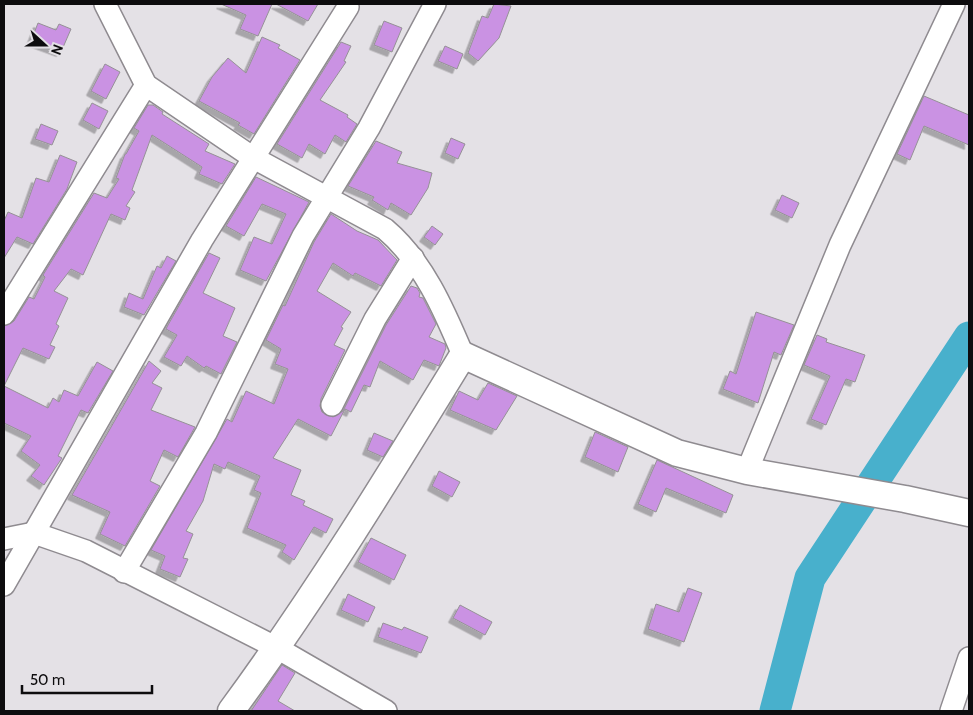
<svg xmlns="http://www.w3.org/2000/svg" width="973" height="715" font-family="Cabin,sans-serif">
	<style>
		.lines { fill: none; stroke-linecap: round; stroke-linejoin: round }
		.river { stroke: #48b0cc; stroke-width: 31 }
		.building { fill: #ca92e3; stroke: #959196; filter: url(#shadow) }
		.minor-casing { stroke: #8f8b90; stroke-width: 24 }
		.tertiary-casing { stroke: #8f8b90; stroke-width: 29 }
		.minor { stroke: #fff; stroke-width: 21 }
		.tertiary { stroke: #fff; stroke-width: 26 }
	</style>
	<defs>
		<filter id="shadow"><feDropShadow dx="-4.5" dy="4.5" stdDeviation="0" flood-color="#0004"/></filter>
	</defs>
	<rect width="100%" height="100%" fill="#e4e1e6"/>
	<g class="lines">
		<!-- river -->
		<path class="river" d="M775,711L810,578L969,337"/>
	</g>
	<!-- building -->
	<g class="building">
		<path d="M221,4H272L258,36L240,29L246,15Z"/>
		<path d="M276,4H318L308,21Z"/>
		<path d="M494,4L511,6L499,38L478,61L468,53L482,16L488,18Z"/>
		<path d="M384,21L402,28L392,52L374,45Z"/>
		<path d="M38,23L56,30L59,24L71,29L61,52L31,41Z"/>
		<path d="M262,37L280,45L278,48L300,60L254,134L238,125L240,123L199,101L212,77L228,58L246,73Z"/>
		<path d="M341,42L351,46L344,61L346,62L320,100L348,115L347,117L357,124L346,142L335,135L325,154L309,144L302,158L277,144Z"/>
		<path d="M445,46L463,54L457,69L438,61Z"/>
		<path d="M105,64L120,72L106,99L91,91Z"/>
		<path d="M924,96L969,115V145L924,126L910,160L897,154Z"/>
		<path d="M92,103L108,111L99,129L83,120Z"/>
		<path d="M148,105H153L163,112L162,114L209,144L205,151L235,164L222,184L199,174L202,167L152,135L132,190L135,192L126,206L130,208L125,220L111,214L83,275L71,269L54,291L68,298L56,324L59,326L50,345L55,347L49,359L23,348L4,386L48,408L53,398L59,402L64,390L78,396L97,362L113,371L88,413L81,410L58,456L62,458L44,485L31,476L40,465L21,451L31,436L4,423V326L14,321L29,297L34,299L45,277L43,275L94,193L107,198L119,179L116,178L125,154H126L139,131L134,128Z"/>
		<path d="M41,124L58,131L52,145L35,139Z"/>
		<path d="M451,138L465,144L458,159L445,153Z"/>
		<path d="M376,141L402,152L397,163L432,173L428,188L411,215L391,203L388,210L372,200L374,197L348,186Z"/>
		<path d="M60,155L77,162L67,189L33,244L17,237L4,258V221L8,212L22,218L36,178L49,182Z"/>
		<path d="M256,177L309,202L266,281L240,270L254,237L272,244L286,214L262,204L244,236L226,226Z"/>
		<path d="M782,195L799,203L792,218L775,210Z"/>
		<path d="M331,214L357,231L378,240L397,260L381,286L355,273L353,276L333,263L317,291L351,312L341,327L343,328L334,345L345,350L321,399L320,406L322,412L333,417L343,411L386,325L411,286L417,288L420,293L419,297L423,298L436,324L429,337L445,344L446,348L439,366L424,360L413,380L380,361L370,387L364,385L351,412L345,409L331,436L298,419L273,458L301,470L291,495L305,501L303,505L333,519L326,533L314,527L294,560L282,552L286,545L247,528L261,493L254,490L260,476L228,462L225,469L214,464L203,501L186,531L193,534L183,558L188,559L180,577L160,569L165,556L151,550L227,419L232,422L246,391L274,404L288,369L275,364L281,349L266,340L283,305L285,306L314,242Z"/>
		<path d="M432,226L443,234L435,245L424,237Z"/>
		<path d="M209,253L220,258L203,293L235,308L223,336L237,342L221,374L206,366L204,368L187,356L181,366L164,357L177,335L166,329L168,325Z"/>
		<path d="M167,256L176,261L144,315L124,307L129,293L143,299L157,266L161,268Z"/>
		<path d="M756,312L794,325L781,355L774,352L758,403L723,389L730,371L736,374Z"/>
		<path d="M817,335L827,339L826,342L865,355L855,382L846,379L826,425L811,419L830,376L804,365Z"/>
		<path d="M149,361L161,371L152,383L162,388L151,410L195,427L178,457L164,450L150,481L160,486L125,546L100,534L110,512L72,495Z"/>
		<path d="M488,383L517,396L496,430L450,410L459,391L478,400Z"/>
		<path d="M595,432L628,447L618,472L585,457Z"/>
		<path d="M374,433L393,441L383,457L367,450Z"/>
		<path d="M657,460L733,495L726,513L666,488L656,512L638,504Z"/>
		<path d="M439,471L460,482L452,497L432,486Z"/>
		<path d="M371,538L406,555L394,580L358,562Z"/>
		<path d="M688,588L702,593L684,642L648,629L656,604L679,612Z"/>
		<path d="M348,594L375,607L368,622L341,610Z"/>
		<path d="M460,605L492,622L485,635L453,618Z"/>
		<path d="M383,623L402,630L404,627L428,637L421,653L378,637Z"/>
		<path d="M282,665L295,673L278,701L295,711H251Z"/>
	</g>
	<g class="lines">
		<defs>
			<g id="minor">
				<path d="M105,4L146,85L252,157L385,229C423,261 444,310 463,355"/>
				<path d="M4,314L146,85"/>
				<path d="M332,405L375,319L413,258"/>
				<path d="M747,471L840,245L954,4"/>
				<path d="M4,539L34,533L86,551L277,648L386,711"/>
				<path d="M124,572L206,433L303,236L369,128L435,4"/>
				<path d="M4,585L202,240L348,7"/>
				<path d="M951,711L969,658"/>
			</g>
			<path id="tertiary" d="M231,711C315,597 389,476 463,355L677,453L747,471L905,499L969,513"/>
		</defs>
		<!-- minor casing -->
		<use href="#minor" class="minor-casing"/>
		<!-- tertiary casing -->
		<use href="#tertiary" class="tertiary-casing"/>
		<!-- minor -->
		<use href="#minor" class="minor"/>
		<!-- tertiary -->
		<use href="#tertiary" class="tertiary"/>
	</g>
	<!-- border -->
	<rect width="973" height="715" fill="none" stroke="#0d0c0e" stroke-width="10"/>
	<!-- north arrow -->
	<g transform="translate(45 45) rotate(111)" stroke="#e4e1e6" stroke-width="4" paint-order="stroke">
	<path d="M0-4L9 19L0 12L-9 19Z" fill="#0d0c0e"/>
	<text y="-8" font-size="14" font-weight="bold" text-anchor="middle" fill="#0d0c0e">N</text>
	</g>
	<!-- scale -->
	<path d="M22 685v8h130v-8" fill="none" stroke="#0d0c0e" stroke-width="2.5"/>
	<text x="30" y="685" font-size="15" fill="#0d0c0e" stroke="#e4e1e6" stroke-width="4" paint-order="stroke">50 m</text>
</svg>
